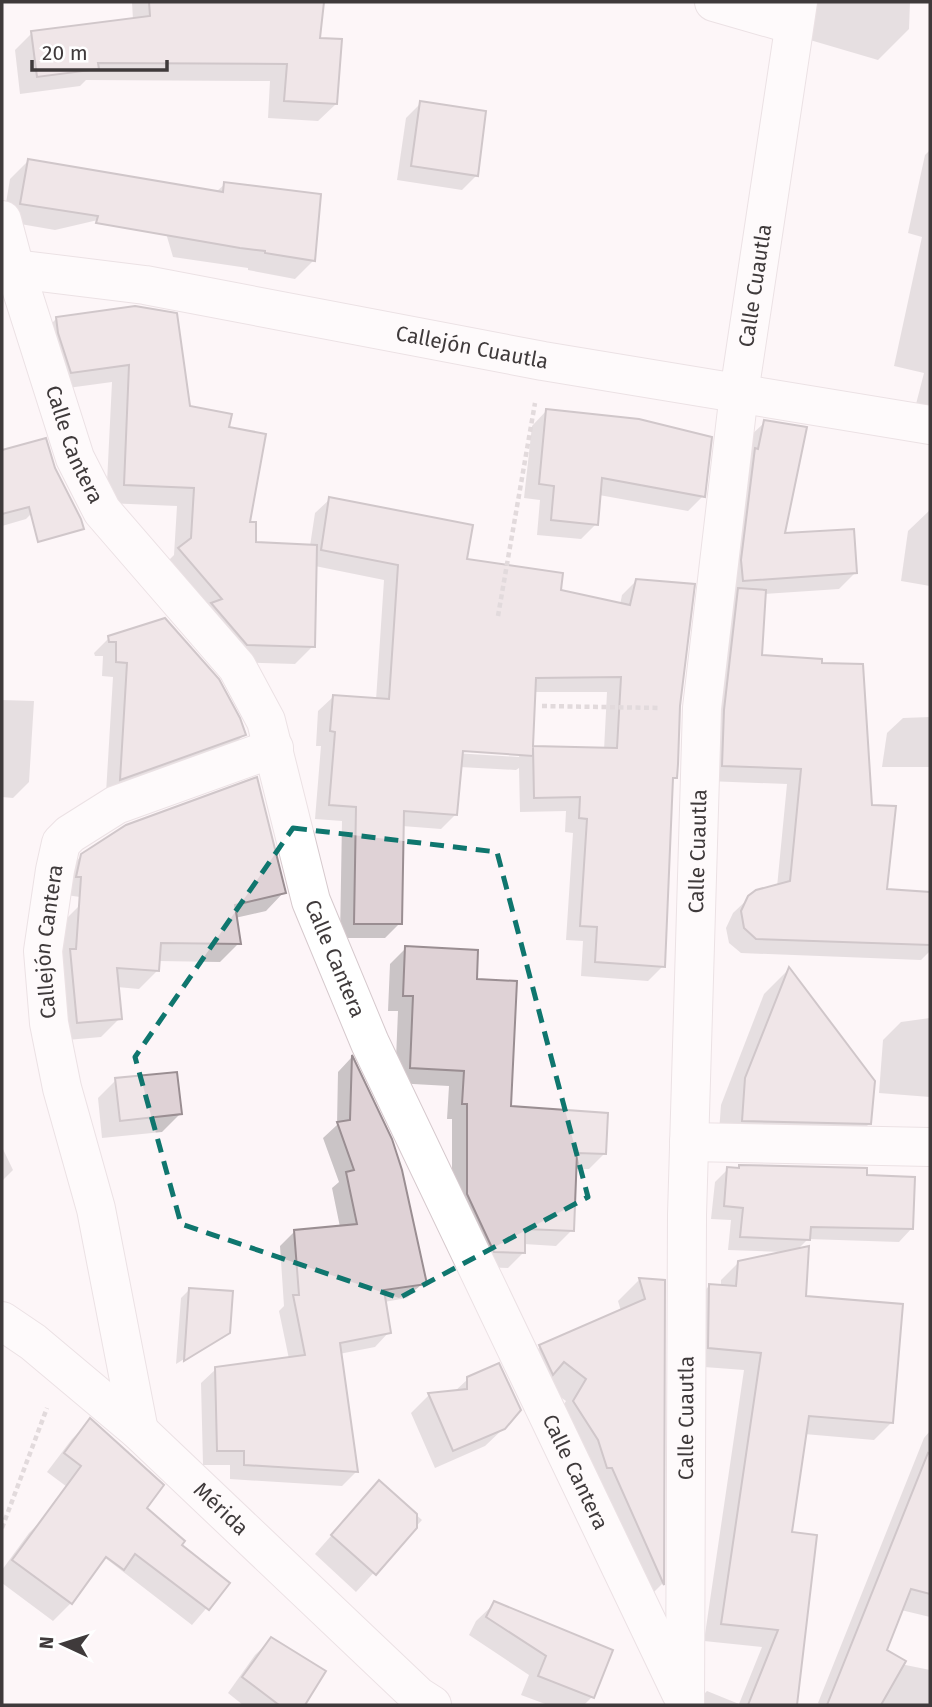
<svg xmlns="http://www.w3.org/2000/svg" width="932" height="1707" font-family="'Fira Sans',sans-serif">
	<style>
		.shadow { fill: #0003; fill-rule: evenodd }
		.building { fill: #dfd2d6; stroke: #9a8e92; stroke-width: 2; fill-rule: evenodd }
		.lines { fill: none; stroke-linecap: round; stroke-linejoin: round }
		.street-casing { stroke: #d6c9cd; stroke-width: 40 }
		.path { stroke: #c0b9bb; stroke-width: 4.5; stroke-dasharray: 5 3.5; stroke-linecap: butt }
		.street { stroke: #fff; stroke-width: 38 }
		.marked { fill: none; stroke: #0f766e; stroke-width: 5; stroke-dasharray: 14 9; stroke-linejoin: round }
		.labels { text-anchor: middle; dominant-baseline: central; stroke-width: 5; stroke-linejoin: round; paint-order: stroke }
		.street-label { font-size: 21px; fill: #3f3a3b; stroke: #fff }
	</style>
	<rect width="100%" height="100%" fill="#fdf5f8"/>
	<!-- shadow -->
	<g class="shadow">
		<path d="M132,2H322L318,39L336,104L318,121L268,118L270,81L86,80L80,86L20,94L15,50L32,33L133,20Z"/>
		<path d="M812,2H910L909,29L878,60L810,40Z"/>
		<path d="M421,103L476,176L462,190L397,180L406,118Z"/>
		<path d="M930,150V410L915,408L924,373L894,366L922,237L908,233L925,155Z"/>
		<path d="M28,161L216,192L225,184L313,261L295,279L248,270V268L173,257L158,206L55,230L3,221L10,179Z"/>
		<path d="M135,308L188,408L227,428L254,544L310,546L315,513L330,499L465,560L559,591L620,605L622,595L637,580L679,705L675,777L671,781L663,966L648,981L581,976L583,941L566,940L573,833L565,832L566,811L520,812L519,768L516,770L460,767L456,814L441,829L402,826L400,923L385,938H340L342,821L315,819L321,746H316L318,711L333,697L376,700L384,580L315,566L313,646L295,664L229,662L162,567L174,555L177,506L106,503L112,382L53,390L39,336L57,318ZM534,692H607L604,750L531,748ZM454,749L519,754V757L454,753Z"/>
		<path d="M547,410L703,496L688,511L599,495L596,524L581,539L537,535L540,500L524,498L532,426Z"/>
		<path d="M765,422L783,535L855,573L839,589L764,594L760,656L870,807L885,890L930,893V951L921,960L741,953L729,943L726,928L733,913L750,897L777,887L787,784L707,781L748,438Z"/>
		<path d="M24,445L44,501L26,519L2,526V451Z"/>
		<path d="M930,510V586L901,581L908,531Z"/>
		<path d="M165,620L244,735L229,749L106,793L113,677L102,676L103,656H95L94,653L109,638Z"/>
		<path d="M2,700L34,701L29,782L13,798L2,797Z"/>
		<path d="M930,717V767H882L887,733L903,718Z"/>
		<path d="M82,855L284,892L266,911L235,918L239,943L220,962L158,961V970L139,989L117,987L120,1018L101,1037L67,1040L61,924L79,906L101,900L59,894L63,875Z"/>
		<path d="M406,948L475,980L509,1107L605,1153L589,1169H575L572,1230L556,1246L524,1244V1252L508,1268L479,1267L452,1211V1119H447L449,1086L395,1083L398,1011H388L390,964Z"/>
		<path d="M789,969L870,1123L844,1149L718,1146L721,1105L764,994Z"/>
		<path d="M930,1018V1097L879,1093L883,1040L901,1022Z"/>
		<path d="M351,1058L390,1139L422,1284L407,1298L384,1302L389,1332L375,1347L339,1354L357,1471L342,1486L230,1479V1465H203L201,1383L216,1369L289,1359L279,1311L284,1306L280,1246L294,1232L340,1227L332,1188L339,1182L323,1138L337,1125L338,1072Z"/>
		<path d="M116,1080L180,1114L162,1132L102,1138L98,1098Z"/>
		<path d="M2,1147L13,1170L2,1181Z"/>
		<path d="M740,1167L865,1176L912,1228L899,1242L808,1239L797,1250L804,1297L891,1423L874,1440L804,1434L790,1534L815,1536L795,1705H693L707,1691L739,1704L762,1647L704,1641L744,1370L691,1366L692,1304L709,1286L721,1287V1280L739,1262L782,1252L728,1250L731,1220L711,1219L715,1182L728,1169L737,1170Z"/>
		<path d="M639,1280L663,1282L662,1584L642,1604L552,1423L566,1401L519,1368L540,1347L621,1311L618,1301Z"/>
		<path d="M190,1289L228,1332L222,1339V1336L176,1364L181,1298Z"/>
		<path d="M468,1379L504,1428L485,1446L435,1468L411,1413L429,1395L454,1392Z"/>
		<path d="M90,1421L125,1530L47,1472L72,1439Z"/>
		<path d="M930,1431V1617L901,1610L881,1660L930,1670V1705H821L818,1703L924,1438Z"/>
		<path d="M379,1482L422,1520L356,1592L315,1554Z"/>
		<path d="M48,1514L123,1539L228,1583L192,1625L104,1557L71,1603L53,1621L2,1583V1570L29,1533Z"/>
		<path d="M495,1603L610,1651L592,1697L584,1705H548L521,1695L529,1675L469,1635L476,1621Z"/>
		<path d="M271,1640L324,1672L303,1705H243L228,1693L255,1655Z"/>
	</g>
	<!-- building -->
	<g class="building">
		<path d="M149,2H324L320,38L342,39L337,104L284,101L287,64L98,63L99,69L37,77L31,31L150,16Z"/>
		<path d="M420,101L486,111L478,176L411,166Z"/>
		<path d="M28,159L223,192L224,182L321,194L315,261L265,253V251L240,248L96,223L98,216L20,204Z"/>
		<path d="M135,306L177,313L190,406L232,414L229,427L266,434L250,522H256V542L317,545L315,647L247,645L211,603L222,599L178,548L191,538L194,488L124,485L129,365L71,373L58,333L56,317Z"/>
		<path d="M546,409L639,419L712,437L705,497L602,478L598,525L551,520L554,486L539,484Z"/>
		<path d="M764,420L807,427L785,533L854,529L857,573L743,581L741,560L755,448L758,449Z"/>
		<path d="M46,438L55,468L81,519L84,529L38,542L29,507L2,514V450Z"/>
		<path d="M329,497L473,525L467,559L563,573L561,590L630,605L636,579L695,584L680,706L678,764L677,778H673L665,967L595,962L597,927L580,926L587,819L579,818L580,797L534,798L533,747V756L463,751L457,815L404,811L402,924H354L356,807L329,805L335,732L330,731L333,695L389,699L398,565L321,550ZM621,677L617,748L533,746L536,678Z"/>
		<path d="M738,588L766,590L762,655L822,659V663L863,664L872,805L896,806L887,889L930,892V945L756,939L744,928L741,911L748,896L756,890L790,881L801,769L722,766L724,710Z"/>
		<path d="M165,618L219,679L240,718L246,735L120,780L127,663L116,662V642H109L108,636Z"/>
		<path d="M257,777L286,893L235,905L241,944L161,943L159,971L117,968L122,1019L77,1023L70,949H76L81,877H76L81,854L126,825Z"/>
		<path d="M405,946L478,950L477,979L517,981L511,1106L608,1113L606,1154L577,1153L574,1231L525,1229V1253L494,1252L467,1194V1104H462L464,1071L410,1068L413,996H403Z"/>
		<path d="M789,967L875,1081L871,1124L742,1121L745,1078Z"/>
		<path d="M352,1055L392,1139L402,1170L427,1284L384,1290L391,1333L340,1343L358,1472L244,1465V1451H217L215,1367L305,1355L293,1295H299L294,1230L357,1224L346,1172L354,1170L337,1122L350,1120Z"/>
		<path d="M177,1072L182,1114L120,1121L115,1078Z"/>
		<path d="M739,1165L867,1168V1175L915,1177L913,1229L811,1227L810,1240L740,1237L743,1208L724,1206L727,1167L739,1168Z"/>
		<path d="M809,1246L806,1296L903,1304L893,1423L809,1416L792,1532L817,1535L797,1705H748L778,1630L721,1624L761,1353L708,1348L709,1284L736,1286L738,1261Z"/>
		<path d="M639,1278L665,1280L664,1585L612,1468H607L598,1440L573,1401L586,1379L564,1362L553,1375L539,1345L645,1299Z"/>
		<path d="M189,1288L233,1291L230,1333L184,1361Z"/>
		<path d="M499,1363L521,1410L505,1429L453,1451L428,1393L467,1389V1377Z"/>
		<path d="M90,1418L164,1485L147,1508L185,1541L182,1545L230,1583L209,1610L135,1554L124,1570L106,1557L72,1604L12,1560L81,1466L64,1453Z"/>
		<path d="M928,1453L930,1454V1594L911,1589L887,1650L906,1661L881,1705H827Z"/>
		<path d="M379,1480L417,1514V1528L376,1575L331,1535Z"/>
		<path d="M494,1601L613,1650L594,1698L538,1676L546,1656L486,1617Z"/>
		<path d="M271,1637L326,1671L305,1705H279L242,1677Z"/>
	</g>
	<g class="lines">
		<defs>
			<g id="street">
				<path d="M714,2L794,25"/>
				<path id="s1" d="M2,220L15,269L75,458L102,511L237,667L266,721L311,901L370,1043L681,1693"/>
				<path id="s2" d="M15,269L145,285L543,361L930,425"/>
				<path d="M689,1142L930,1147"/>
				<path id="s3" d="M2,1321L33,1342L139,1431L418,1696L432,1705"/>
				<path id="s4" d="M139,1431L96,1209L62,1088L49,1023L43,951L55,870L61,843L70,834L116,805L274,748"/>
				<path id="s5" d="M685,1705L687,1215L702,708L739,393L798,2"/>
			</g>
		</defs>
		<!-- street casing -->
		<use href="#street" class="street-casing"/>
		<!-- path -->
		<g class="path">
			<path d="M498,616L535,403"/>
			<path d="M542,706L660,708"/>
			<path d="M2,1528L47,1408"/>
		</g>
		<!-- street -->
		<use href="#street" class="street"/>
	</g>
	<!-- marked area -->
	<path d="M0 0H932V1707H0ZM293,828L497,852L588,1197L399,1298L181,1224L135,1057Z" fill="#fdf5f8" fill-opacity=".55" fill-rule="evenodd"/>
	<path class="marked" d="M293,828L497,852L588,1197L399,1298L181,1224L135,1057Z"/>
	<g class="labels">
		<!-- street labels -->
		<g class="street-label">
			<text stroke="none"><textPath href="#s5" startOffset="1423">Calle Cuautla</textPath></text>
			<text stroke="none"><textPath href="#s2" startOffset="464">Callejón Cuautla</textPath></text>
			<text stroke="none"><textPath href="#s1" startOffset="236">Calle Cantera</textPath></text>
			<text stroke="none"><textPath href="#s5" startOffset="854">Calle Cuautla</textPath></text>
			<text stroke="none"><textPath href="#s4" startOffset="500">Callejón Cantera</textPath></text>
			<text stroke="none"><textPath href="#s1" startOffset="824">Calle Cantera</textPath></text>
			<text stroke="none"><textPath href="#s5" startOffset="287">Calle Cuautla</textPath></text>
			<text stroke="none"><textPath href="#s1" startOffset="1391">Calle Cantera</textPath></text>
			<text stroke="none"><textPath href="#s3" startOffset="289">Mérida</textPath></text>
		</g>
	</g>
	<!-- border -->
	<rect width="932" height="1707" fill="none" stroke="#3f3a3b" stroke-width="7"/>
	<!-- north arrow -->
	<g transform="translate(63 1644) rotate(274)" stroke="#ffffff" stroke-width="5" paint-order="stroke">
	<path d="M0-5L12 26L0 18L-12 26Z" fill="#3f3a3b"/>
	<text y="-10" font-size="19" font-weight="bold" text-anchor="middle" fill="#3f3a3b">N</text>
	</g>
	<!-- scale -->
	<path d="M32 60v10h135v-10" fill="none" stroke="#3f3a3b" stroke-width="3.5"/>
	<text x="42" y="60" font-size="21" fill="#3f3a3b" stroke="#ffffff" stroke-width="5" paint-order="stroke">20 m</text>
</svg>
